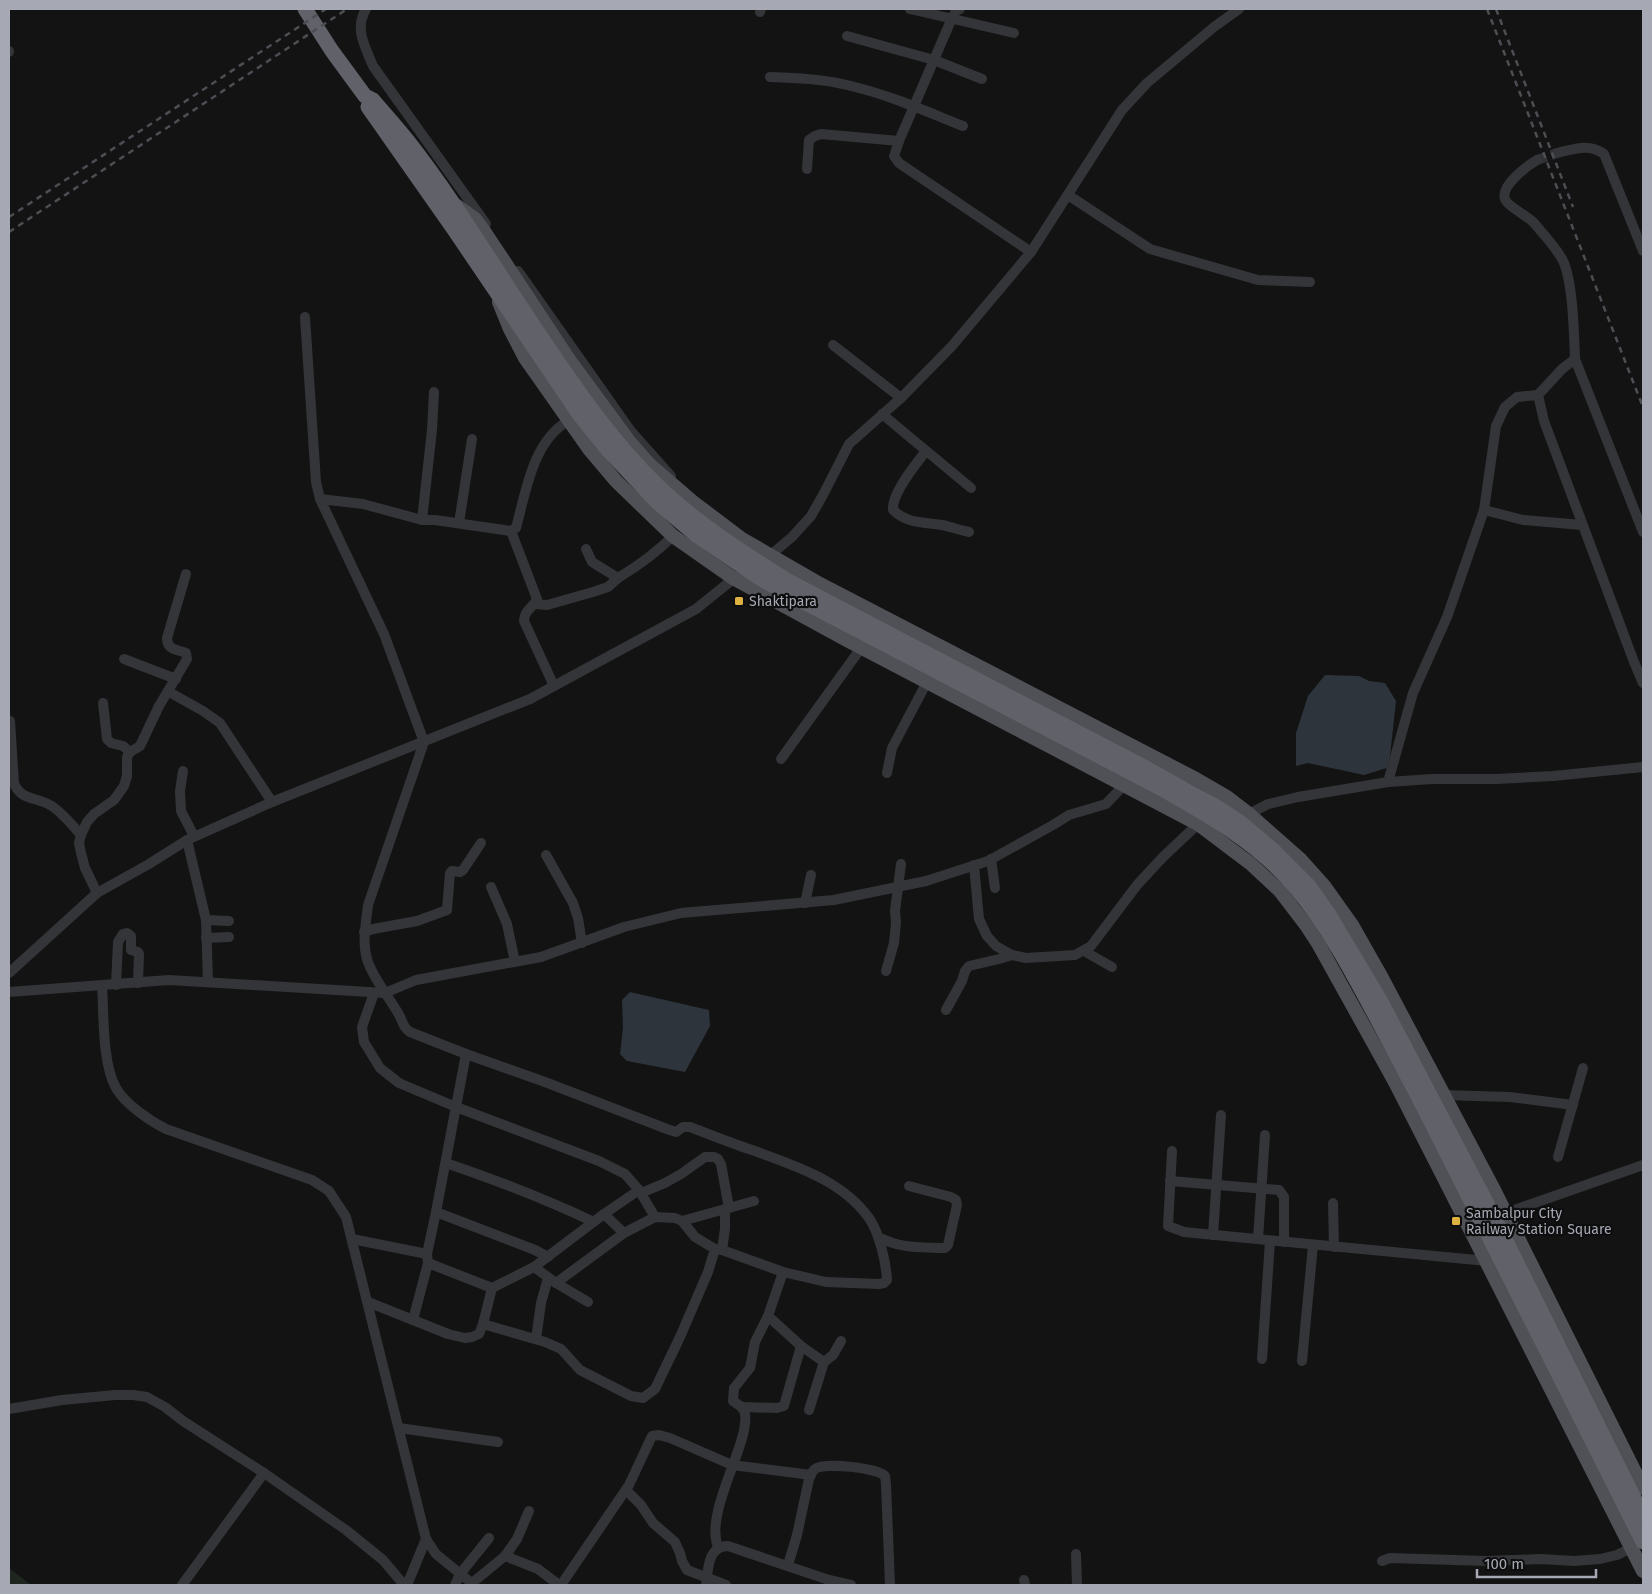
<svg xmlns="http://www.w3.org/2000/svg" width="1652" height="1594" font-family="'Fira Sans',sans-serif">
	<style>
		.green { fill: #1f2620 }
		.water { fill: #2d343b }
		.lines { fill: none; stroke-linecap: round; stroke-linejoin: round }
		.minor-tunnel { stroke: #303134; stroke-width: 10; stroke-dasharray: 10 5; stroke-linecap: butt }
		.minor { stroke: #343538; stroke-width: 10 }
		.major { stroke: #505157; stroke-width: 14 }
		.highway { stroke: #616269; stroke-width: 15 }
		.rail { stroke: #4d4e53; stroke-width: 2.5; stroke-dasharray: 6 5; stroke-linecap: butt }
		.poi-dot { fill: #deb141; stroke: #0e0e0f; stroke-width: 2 }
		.labels { text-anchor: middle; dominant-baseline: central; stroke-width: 4.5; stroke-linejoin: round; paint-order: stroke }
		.poi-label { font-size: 14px; fill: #a6a9b3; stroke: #0e0e0f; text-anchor: start }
	</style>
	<rect width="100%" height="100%" fill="#131314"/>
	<!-- green -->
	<path class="green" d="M9,1568L31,1585H9Z"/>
	<!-- water -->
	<g class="water">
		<path d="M1325,675L1359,676L1369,681L1385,683L1396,701L1390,756L1387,768L1364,775L1308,763L1296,766V733L1308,696Z"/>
		<path d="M630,992L709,1010L710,1026L685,1072L627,1061L620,1054L623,1028L622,1000Z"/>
	</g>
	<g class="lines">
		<!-- minor-tunnel -->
		<path class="minor-tunnel" d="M1537,160L1557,153"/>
		<!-- minor -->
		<g class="minor">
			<path d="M366,9C354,29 365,46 373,66L486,224"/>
			<path d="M910,9L1014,33"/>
			<path d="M760,12L761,9"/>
			<path d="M847,36L934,60L982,79"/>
			<path d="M9,52V51"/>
			<path d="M770,77C796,78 822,79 847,85C887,94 925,111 963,126"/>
			<path d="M899,141L952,18L956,11L960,9"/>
			<path d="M1557,153C1574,149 1589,143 1604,154L1643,251"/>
			<path d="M1537,160C1527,166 1500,186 1505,199C1507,206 1528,216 1534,223C1544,235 1558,249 1564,263C1573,286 1574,333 1575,359L1562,369L1538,395L1544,421L1634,662L1643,683"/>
			<path d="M807,169L809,140L815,136L821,134L899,141L894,156L899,163L1031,252"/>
			<path d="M1068,195L1150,249L1258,280L1310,282"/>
			<path d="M518,271L630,430L671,476"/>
			<path d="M305,317L316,482L320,499L384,634L424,742L368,905C366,923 362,942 367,959C372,977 389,997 398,1013C403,1021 402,1027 410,1032L466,1054L545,1082L667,1129L676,1132L683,1127H690C711,1135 731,1143 752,1150C793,1165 842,1180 869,1218C879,1232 886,1262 887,1280L884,1283L879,1284L826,1282L783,1272L722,1250L715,1249"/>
			<path d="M833,345L901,398"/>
			<path d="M1575,359L1643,532"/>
			<path d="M882,414L971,488"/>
			<path d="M926,451C916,464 891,494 893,510C907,524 924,522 942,525C951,527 960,530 969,532"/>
			<path d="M320,499L363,504L422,520H435L511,531L516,528C526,491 533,441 568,421"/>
			<path d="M1484,510L1523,520L1582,525"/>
			<path d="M422,520L432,430L434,392"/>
			<path d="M459,523L472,439"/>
			<path d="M511,531L537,599C533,608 524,610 524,621L554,686"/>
			<path d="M586,549L592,562L618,578C638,566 656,553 673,536"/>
			<path d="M767,558L792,537L811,516L823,495L849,444L901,398L952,346L1031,252L1122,110L1147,83L1214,27L1239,9"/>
			<path d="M535,604L547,605L593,592L608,587L618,578"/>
			<path d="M124,659L176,679"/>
			<path d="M169,692L203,711L220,723L272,802"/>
			<path d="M103,703L107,739L111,743L123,746L130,752"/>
			<path d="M10,721L14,783C20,800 36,797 50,805C61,811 72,825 81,835"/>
			<path d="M781,759L861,648"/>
			<path d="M183,771L180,791L181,811L194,836"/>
			<path d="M887,773L892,748L927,682"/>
			<path d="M1388,782L1413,693L1447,617L1484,510L1496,426L1505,407L1517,397L1538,395"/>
			<path d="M1249,814L1268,804L1298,797L1388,782L1432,779H1496L1553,776L1643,767"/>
			<path d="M187,840L206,920L208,982"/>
			<path d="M546,855L573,903L578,918L582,943"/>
			<path d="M991,859L995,888"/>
			<path d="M974,865L979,919L987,936L996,946L1012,955L1026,958L1075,955L1091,946L1137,885L1163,857L1198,824"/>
			<path d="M491,887L507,924L515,962"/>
			<path d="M97,893L85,868L81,853L79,843L81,835L87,822L94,814L114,800L124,786L127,776V757L130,752L140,746L159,706L187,659L186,653C176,649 167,650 167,638L186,574"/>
			<path d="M805,903L811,875"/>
			<path d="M206,920L229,921"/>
			<path d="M364,932L373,929L417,921L447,910L450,873L452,871L460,872L463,870L481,843"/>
			<path d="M206,938L229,937"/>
			<path d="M1084,951L1112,967"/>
			<path d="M886,971L894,943L896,923L895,911L901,864"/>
			<path d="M9,973L97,893L149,864L187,840L272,802L530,699L696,609L737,576"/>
			<path d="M116,985L118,942L123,934L127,933L131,936V950L138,952L139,954L138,983"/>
			<path d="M102,986C104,1015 102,1063 116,1088C125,1104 150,1121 166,1129L312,1180L329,1191L346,1217L426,1539L407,1585"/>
			<path d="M9,992L169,980L385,993L416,980L541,957L624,927L681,913L834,900L926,881L988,861L1053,825L1069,815L1106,804L1124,785"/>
			<path d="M374,993L362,1027L364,1042L380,1068L399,1083L456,1107L599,1161L625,1174L639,1190L655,1217"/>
			<path d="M946,1010L962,981L965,971L969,966L999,959L1012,955"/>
			<path d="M1443,1095L1510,1097L1573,1105"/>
			<path d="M1172,1151L1168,1226L1184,1232L1487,1261"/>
			<path d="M1558,1157L1583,1068"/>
			<path d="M446,1163C496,1180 545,1199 594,1222"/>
			<path d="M1170,1181L1279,1190L1284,1197V1242"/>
			<path d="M641,1193L665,1183L681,1174L705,1157H714L718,1159L721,1164L729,1208"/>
			<path d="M1333,1203L1334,1247"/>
			<path d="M436,1212L466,1054"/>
			<path d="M604,1214L639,1190"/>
			<path d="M1500,1215L1643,1165"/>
			<path d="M682,1221L754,1201"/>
			<path d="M1213,1235L1221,1115"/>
			<path d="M878,1237C902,1249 918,1247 945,1248L948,1245L957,1205L956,1200L951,1197L909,1186"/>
			<path d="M352,1239L427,1254"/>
			<path d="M1258,1239L1265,1135"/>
			<path d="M722,1250L725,1229V1209"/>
			<path d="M428,1263L492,1288L483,1324"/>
			<path d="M534,1267L556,1283L588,1302"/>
			<path d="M783,1272L768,1316L801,1346L824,1362L833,1355L841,1341"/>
			<path d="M556,1283L624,1233"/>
			<path d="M368,1302L448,1334L465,1338L472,1337L479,1334L483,1324L545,1342L561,1349L580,1370L631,1396L643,1398L655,1389L680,1337L708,1272L715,1249L695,1237L682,1221L675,1218L655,1217L624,1233L604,1214L534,1267L492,1288"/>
			<path d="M413,1320L428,1263L427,1254L436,1212L535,1250L548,1257"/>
			<path d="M536,1339L541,1303L548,1278"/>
			<path d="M1262,1359L1270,1241"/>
			<path d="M1302,1361L1313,1245"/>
			<path d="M742,1407L777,1408L784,1406L801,1346"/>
			<path d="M9,1409L62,1400L115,1395H133L147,1397L165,1407L183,1421L264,1473L346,1530L383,1560L404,1585"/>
			<path d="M809,1410L824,1362"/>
			<path d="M399,1428L498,1442"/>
			<path d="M626,1490L641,1505L653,1523L675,1542L680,1553L682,1561L687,1570L726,1585"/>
			<path d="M426,1539L436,1554L474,1585"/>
			<path d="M718,1547C706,1517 738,1462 744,1430C745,1423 747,1417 744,1411C742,1405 736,1404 733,1401L734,1388L750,1368L755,1342L768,1316"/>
			<path d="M1076,1554L1077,1585"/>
			<path d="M505,1556L517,1539L529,1511"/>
			<path d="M1382,1561L1390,1558L1487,1561L1541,1559L1574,1561L1600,1559L1617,1555L1631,1548"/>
			<path d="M788,1565L797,1535L809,1479C811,1475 812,1471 815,1469C825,1462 878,1468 885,1476L886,1484L890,1585"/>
			<path d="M1024,1580L1025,1585"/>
			<path d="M472,1583L505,1556L538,1569L559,1585"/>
			<path d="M182,1585L264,1473"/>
			<path d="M455,1585L460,1574L489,1538"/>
			<path d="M561,1585L629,1485L652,1436L659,1435L670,1438L732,1465L811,1475"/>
			<path d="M706,1585C708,1569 708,1546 728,1546L829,1580L851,1585"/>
		</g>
		<!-- major -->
		<g class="major">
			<path d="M457,206L475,219L484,231L570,361L628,440L649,464L693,502L742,539L820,584L1196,779L1227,797L1249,814L1300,859L1325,887L1352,925L1382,978L1492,1186L1643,1488"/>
			<path d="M499,302L510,329L525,358L589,449L616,481L673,536L733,578L847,640L1198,824L1251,864L1280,891L1306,925L1319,945L1395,1082L1445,1180L1643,1571"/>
		</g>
		<!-- highway -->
		<g class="highway">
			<path d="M305,9L332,51L365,96L373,100C384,113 396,126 407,140C455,201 495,269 539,334C575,387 611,441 657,485C696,523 742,552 788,581L1142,766L1217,807L1241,823L1274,851L1309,886L1330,916L1380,1000L1494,1217L1643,1516"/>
			<path d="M368,107L455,231L579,414L607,449L658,503L696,535L761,579L800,600L1158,787C1207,814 1258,843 1295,887C1327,925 1351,970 1375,1015C1393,1049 1411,1082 1428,1116C1501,1258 1571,1400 1643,1542"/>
		</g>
		<!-- rail -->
		<g class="rail">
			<path d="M1487,9L1643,407"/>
			<path d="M1496,9L1573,207"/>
			<path d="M9,217L326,9"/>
			<path d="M9,232L347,9"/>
		</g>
	</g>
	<!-- markers -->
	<g class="poi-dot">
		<rect x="734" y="596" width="10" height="10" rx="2.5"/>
		<rect x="1451" y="1216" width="10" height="10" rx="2.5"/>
	</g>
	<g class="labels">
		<!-- poi labels -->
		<g class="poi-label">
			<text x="749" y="601">Shaktipara</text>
			<text x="1466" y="1213">Sambalpur City<tspan x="1466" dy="16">Railway Station Square</tspan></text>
		</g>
	</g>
	<!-- border -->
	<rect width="1652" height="1594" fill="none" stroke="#a6a9b3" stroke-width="20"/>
	<!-- scale -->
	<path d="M1477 1569v8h119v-8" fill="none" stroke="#a6a9b3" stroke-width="2.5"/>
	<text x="1484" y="1569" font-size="15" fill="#a6a9b3" stroke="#0e0e0f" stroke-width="4" paint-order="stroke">100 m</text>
</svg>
